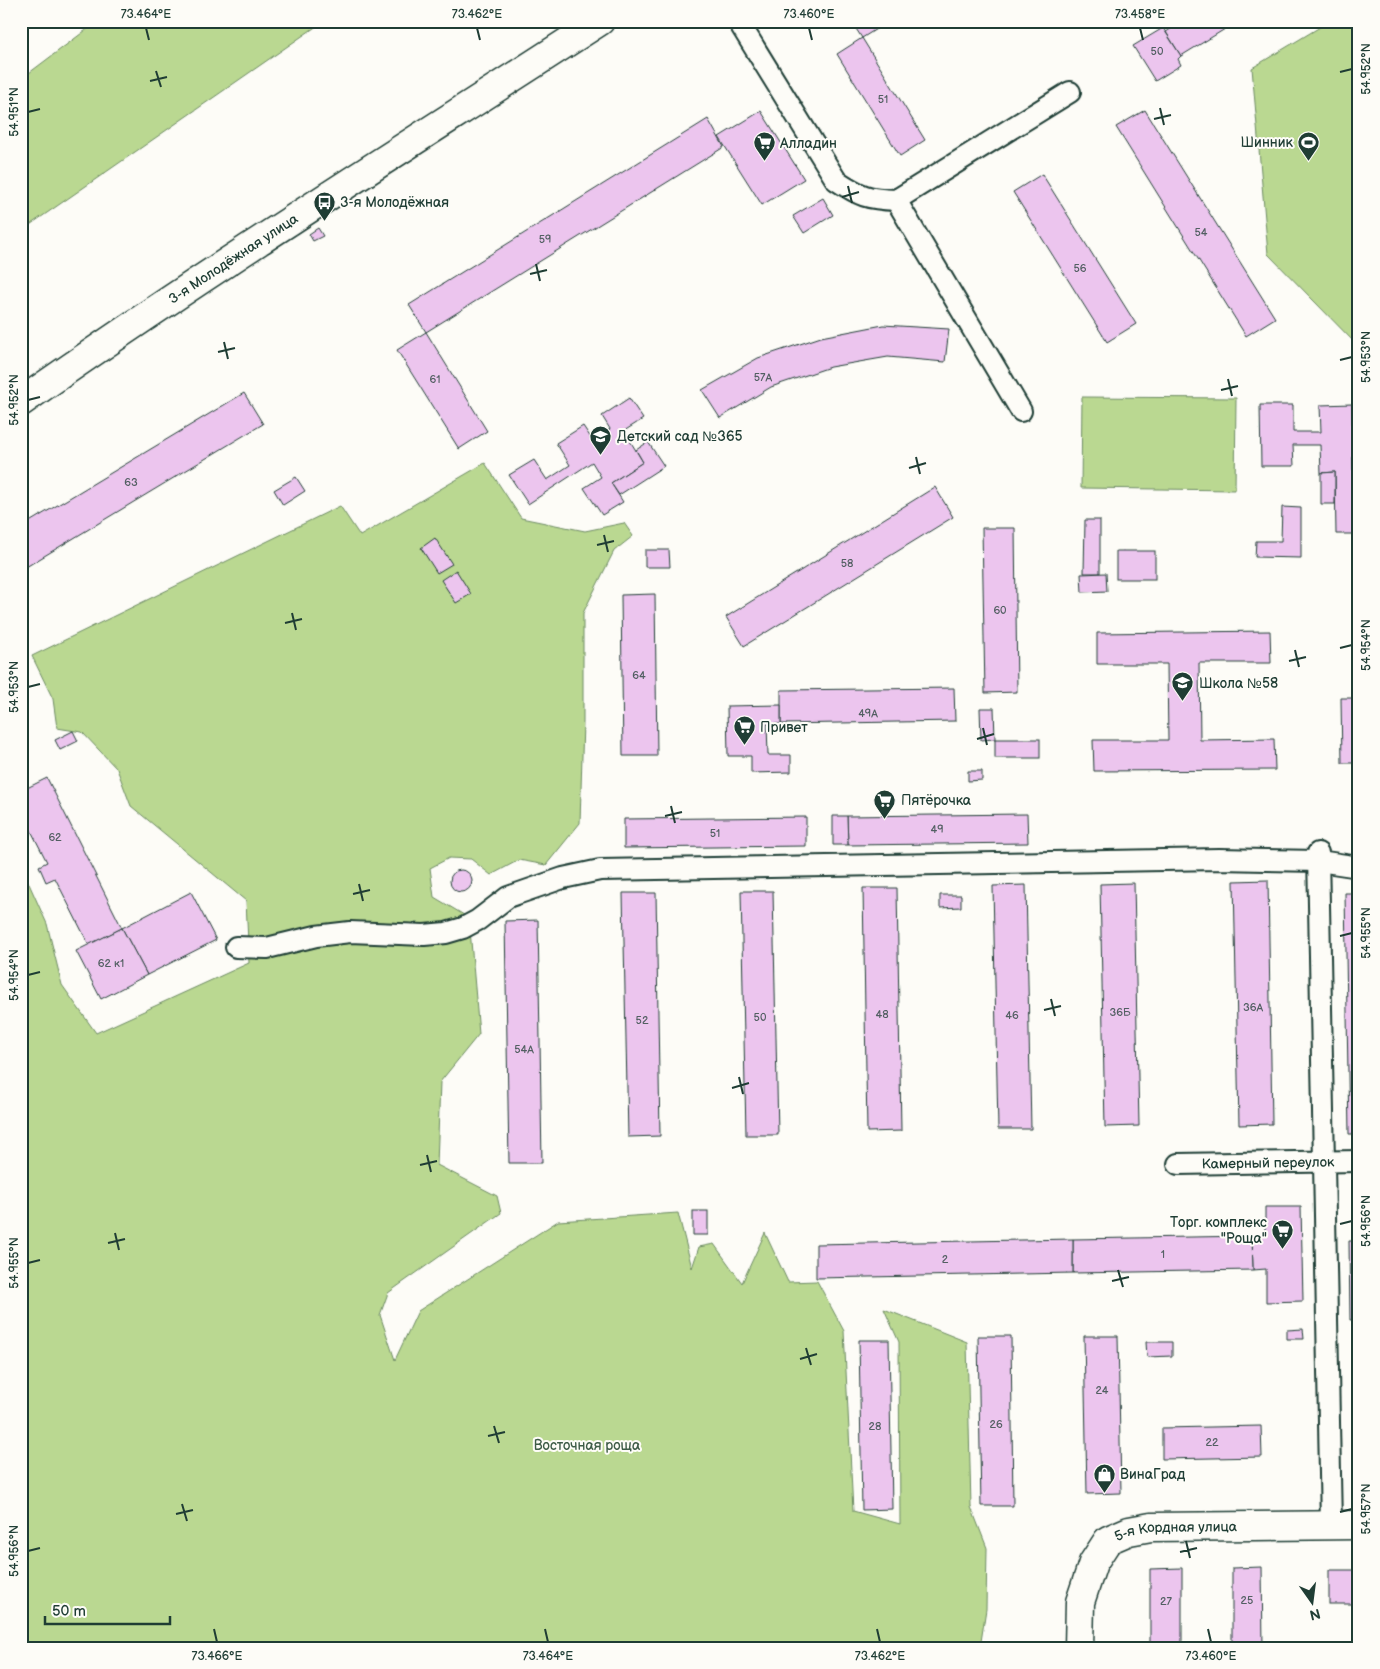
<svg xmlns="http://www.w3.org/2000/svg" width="1380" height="1669" font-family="'Balsamiq Sans',sans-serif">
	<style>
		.green { fill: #bad891; stroke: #6c8a62 }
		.building { fill: #ecc5ee; stroke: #1f3d34 }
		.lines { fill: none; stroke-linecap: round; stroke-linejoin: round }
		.minor-casing { stroke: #1f3d34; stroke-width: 24 }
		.secondary-casing { stroke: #1f3d34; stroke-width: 31 }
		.minor { stroke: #fdfcf7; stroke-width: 20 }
		.secondary { stroke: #fdfcf7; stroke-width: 28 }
		.ticks { fill: none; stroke: #1f3d34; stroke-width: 2 }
		.labels { text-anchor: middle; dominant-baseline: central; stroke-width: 4; stroke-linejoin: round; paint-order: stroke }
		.number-label { font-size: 11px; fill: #525f62 }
		.poi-label { font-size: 14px; fill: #1f3d34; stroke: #fdfcf7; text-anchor: start }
		.street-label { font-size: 14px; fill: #1f3d34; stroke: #fdfcf7 }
		.park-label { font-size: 14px; fill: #3e5c47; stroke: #fdfcf7 }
		.neatline { fill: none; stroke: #1f3d34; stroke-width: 2 }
		.ticks-label { font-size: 12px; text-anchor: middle; fill: #1f3d34 }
	</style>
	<rect width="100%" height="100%" fill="#fdfcf7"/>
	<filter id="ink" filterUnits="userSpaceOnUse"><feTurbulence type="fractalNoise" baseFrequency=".02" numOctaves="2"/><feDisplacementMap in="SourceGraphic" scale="10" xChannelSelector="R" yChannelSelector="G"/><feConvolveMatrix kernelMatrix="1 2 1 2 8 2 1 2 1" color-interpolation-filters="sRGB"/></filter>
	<g filter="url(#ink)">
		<!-- green -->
		<g class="green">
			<path d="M98,21H324L21,231V79Z"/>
			<path d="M1330,21H1359V347L1268,254L1252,68Z"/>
			<path d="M1082,397L1236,398L1235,490L1081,488Z"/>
			<path d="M485,463L521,518L585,531L624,523L633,536L614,551L583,613V722L580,823L546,865L519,860L491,875L471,859L449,858L430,868L434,897L469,918L479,1034L440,1082L437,1165L497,1196L501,1213L388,1293L380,1315L395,1360L418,1311L558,1221L678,1213L692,1268L699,1247L714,1244L742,1283L765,1233L788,1282L817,1281L844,1331L853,1511L900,1524L899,1342L884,1309L967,1342L971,1507L987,1548L986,1609L980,1648H21V866L47,924L62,985L96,1033L249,963L246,901L131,806L117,769L82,732L57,728L53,699L32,656L340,506L360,536Z"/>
		</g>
		<!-- building -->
		<g class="building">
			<path d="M851,21H889L862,38Z"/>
			<path d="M1183,21H1238L1181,56L1166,32Z"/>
			<path d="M1163,28L1181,56L1178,59L1181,65L1155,81L1133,46Z"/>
			<path d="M862,38L925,140L900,156L837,54Z"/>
			<path d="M1145,110L1275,318L1246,336L1116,127Z"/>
			<path d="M761,111L804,179L762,205L719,137Z"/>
			<path d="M708,119L724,147L426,332L409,305Z"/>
			<path d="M1042,174L1136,324L1107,342L1013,192Z"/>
			<path d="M823,198L833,215L804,233L793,216Z"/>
			<path d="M318,228L323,236L313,241L309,234Z"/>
			<path d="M883,325L949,329L945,362L888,357L830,367L771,387L720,418L702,390L758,358L821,337Z"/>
			<path d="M426,332L487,431L459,449L397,350Z"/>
			<path d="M244,393L263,424L21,570V527Z"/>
			<path d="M629,398L643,419L624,431L643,462L611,483L623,502L602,515L584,488L601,477L592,462L528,504L509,475L534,460L547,480L570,465L556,443L583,426L593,441L610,429L602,416Z"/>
			<path d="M1352,404L1353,470H1359V534H1336L1335,472L1321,473L1320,445H1293L1294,466H1261L1260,405H1293V432H1321L1320,405Z"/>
			<path d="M648,442L664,466L619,495L611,483L643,462L636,450Z"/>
			<path d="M1335,472V504H1321V473Z"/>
			<path d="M296,477L305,491L283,505L274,490Z"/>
			<path d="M935,487L953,517L744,646L726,617Z"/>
			<path d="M1282,507L1301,508V558L1255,557L1256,541H1281Z"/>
			<path d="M1085,520H1100V573H1084Z"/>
			<path d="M982,528H1015L1017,692L985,693Z"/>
			<path d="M435,538L452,564L437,573L421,548Z"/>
			<path d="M645,550H669L670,567H645Z"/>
			<rect x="1116" y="551" width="39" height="28"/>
			<path d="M456,570L471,594L456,603L441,580Z"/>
			<path d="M1106,573L1107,591L1082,592L1081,574Z"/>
			<path d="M655,594L657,756H623L621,595Z"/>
			<path d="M1270,631L1271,663H1199L1200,740L1274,739L1275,770L1094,771L1093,740H1168L1167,664H1097V633Z"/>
			<path d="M954,688L955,721L781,724V690Z"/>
			<path d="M1341,698H1359V763H1342Z"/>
			<path d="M781,705V724H767L768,755H791V772L751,773V756H728L727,706Z"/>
			<path d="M980,708H994L995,739L981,740Z"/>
			<path d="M73,731L78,741L60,750L55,740Z"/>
			<rect x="995" y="739" width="45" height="19"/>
			<path d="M968,771H982V780L968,781Z"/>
			<path d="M47,778L122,928L89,945L55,878L46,882L39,866L47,862L21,811V791Z"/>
			<path d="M1027,814L1028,843L848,845L847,816Z"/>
			<path d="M833,816H847L848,845H833Z"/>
			<path d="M806,817V846L624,848V819Z"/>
			<circle cx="461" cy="881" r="11"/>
			<path d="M1268,880L1272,1124L1239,1125L1234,881Z"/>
			<path d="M1134,883L1139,1126L1105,1127L1100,884Z"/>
			<path d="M1026,885L1031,1129H998L993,886Z"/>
			<path d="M863,888H897L901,1131L867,1132Z"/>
			<path d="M741,891H773L778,1135H746Z"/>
			<path d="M191,892L216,940L147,975L122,928Z"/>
			<path d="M623,893H656L660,1136L628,1137Z"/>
			<path d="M1345,893H1359V1134H1349Z"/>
			<path d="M940,895H961V907L940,908Z"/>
			<path d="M538,920L542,1163H509L505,921Z"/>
			<path d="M122,928L147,975L101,999L76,951Z"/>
			<path d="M1265,1207H1301L1303,1301L1266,1302V1269L1253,1270L1252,1236L1265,1235Z"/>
			<rect x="693" y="1211" width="15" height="24"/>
			<path d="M1252,1236L1253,1270L1073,1273V1239Z"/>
			<path d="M1073,1239V1273L816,1278V1244Z"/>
			<path d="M1349,1241H1359V1319L1350,1320Z"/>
			<path d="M1303,1329L1304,1339H1287V1330Z"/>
			<path d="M978,1336H1011L1013,1506H981Z"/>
			<path d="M1084,1336H1118L1121,1493L1087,1494Z"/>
			<path d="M859,1340H889L892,1509L862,1510Z"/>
			<path d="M1146,1342H1172V1356L1147,1357Z"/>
			<path d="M1261,1426L1262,1457L1162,1459V1428Z"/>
			<path d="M1354,1461H1359V1496H1355Z"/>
			<path d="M1262,1567L1263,1648H1232V1568Z"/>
			<path d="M1182,1568V1648H1150V1569Z"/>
			<rect x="1329" y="1570" width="30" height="34"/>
		</g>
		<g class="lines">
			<defs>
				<g id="minor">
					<path d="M738,21L836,180C860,196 867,199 896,200L1070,92"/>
					<path d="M896,200L1021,411"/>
					<path d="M1318,853L1331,1525"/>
					<path d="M236,947L267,948L316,936L350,932L424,935L446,933L463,928L478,920L508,897L563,878L600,870L1219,859L1319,861L1359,867"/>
					<path id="s1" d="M1178,1164L1359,1161"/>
				</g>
				<g id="secondary">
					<path id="s2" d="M21,402C210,269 406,147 600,21"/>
					<path id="s3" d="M1079,1648L1080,1602L1093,1563L1108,1540L1129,1531L1151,1527L1359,1525"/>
				</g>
			</defs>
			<!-- minor casing -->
			<use href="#minor" class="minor-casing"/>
			<!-- secondary casing -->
			<use href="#secondary" class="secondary-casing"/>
			<!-- minor -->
			<use href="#minor" class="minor"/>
			<!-- secondary -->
			<use href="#secondary" class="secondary"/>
		</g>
	</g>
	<!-- ticks -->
	<path class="ticks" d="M146,28L149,40M477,28L480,40M809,28L812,40M1140,28L1143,40M156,71L161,87M1340,72L1352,69M150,81L167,77M1160,108L1164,125M28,112L40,109M1154,119L1171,115M848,186L852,203M842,197L859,192M536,264L540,281M530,274L547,270M224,342L228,359M218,352L235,348M1340,360L1352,357M1228,379L1232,396M1221,390L1238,386M28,400L40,397M916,457L920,474M909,468L926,463M604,535L608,552M597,545L614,541M292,613L296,630M285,623L302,619M1340,648L1352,645M1295,650L1299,667M1289,661L1306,657M28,687L40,684M983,728L987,745M977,739L994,734M671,806L675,823M665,816L682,812M359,884L363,901M353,894L370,890M1340,936L1352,933M28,975L40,972M1051,999L1055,1016M1044,1010L1061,1006M739,1077L743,1094M732,1088L749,1083M427,1155L431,1172M420,1165L437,1161M1340,1224L1352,1221M115,1233L119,1250M108,1243L125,1239M28,1263L40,1260M1118,1270L1123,1287M1112,1281L1129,1277M806,1348L811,1365M800,1359L817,1354M494,1426L499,1443M488,1436L505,1432M182,1504L187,1521M1340,1512L1352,1509M176,1514L193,1510M1186,1541L1190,1558M28,1551L40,1548M1180,1552L1197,1548M214,1629L217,1642M545,1629L548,1642M877,1629L880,1642M1208,1629L1211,1642"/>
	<!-- icons -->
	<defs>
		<symbol id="stadium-pin" viewBox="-11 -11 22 30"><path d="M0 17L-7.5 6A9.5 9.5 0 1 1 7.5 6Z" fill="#1f3d34" stroke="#fdfcf7"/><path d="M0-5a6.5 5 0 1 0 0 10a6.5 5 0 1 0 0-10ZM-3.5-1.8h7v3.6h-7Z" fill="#fff"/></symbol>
		<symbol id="supermarket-pin" viewBox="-11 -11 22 30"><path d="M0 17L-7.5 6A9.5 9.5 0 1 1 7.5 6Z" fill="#1f3d34" stroke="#fdfcf7"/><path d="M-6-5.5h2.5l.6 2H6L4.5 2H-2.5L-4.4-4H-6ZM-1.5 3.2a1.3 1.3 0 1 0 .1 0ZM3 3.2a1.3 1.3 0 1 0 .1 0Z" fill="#fff"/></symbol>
		<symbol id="bus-pin" viewBox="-11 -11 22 30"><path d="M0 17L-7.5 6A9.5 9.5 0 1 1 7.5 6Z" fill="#1f3d34" stroke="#fdfcf7"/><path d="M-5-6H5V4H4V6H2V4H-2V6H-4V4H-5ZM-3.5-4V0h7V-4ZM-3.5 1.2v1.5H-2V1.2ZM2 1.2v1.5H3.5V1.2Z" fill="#fff"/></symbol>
		<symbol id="school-pin" viewBox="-11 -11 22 30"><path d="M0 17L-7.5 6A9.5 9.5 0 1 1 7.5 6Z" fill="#1f3d34" stroke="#fdfcf7"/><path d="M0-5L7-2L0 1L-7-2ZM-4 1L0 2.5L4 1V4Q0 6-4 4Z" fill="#fff"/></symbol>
		<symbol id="shop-pin" viewBox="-11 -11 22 30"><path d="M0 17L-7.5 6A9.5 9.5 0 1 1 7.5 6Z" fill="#1f3d34" stroke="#fdfcf7"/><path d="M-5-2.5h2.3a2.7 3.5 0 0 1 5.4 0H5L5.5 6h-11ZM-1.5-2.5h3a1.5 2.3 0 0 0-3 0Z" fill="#fff"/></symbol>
	</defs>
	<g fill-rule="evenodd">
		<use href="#stadium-pin" x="1296" y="130" width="25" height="34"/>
		<use href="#supermarket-pin" x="752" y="130" width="25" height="34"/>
		<use href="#bus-pin" x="312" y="190" width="25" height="34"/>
		<use href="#school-pin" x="588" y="424" width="25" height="34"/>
		<use href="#school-pin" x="1170" y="670" width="25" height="34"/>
		<use href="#supermarket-pin" x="732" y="714" width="25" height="34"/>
		<use href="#supermarket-pin" x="872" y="788" width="25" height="34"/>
		<use href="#supermarket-pin" x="1270" y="1218" width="25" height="34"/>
		<use href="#shop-pin" x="1092" y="1462" width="25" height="34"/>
	</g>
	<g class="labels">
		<!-- number labels -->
		<g class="number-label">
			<text x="1157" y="51">50</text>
			<text x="883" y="99">51</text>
			<text x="1201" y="232">54</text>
			<text x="545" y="239">59</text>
			<text x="1080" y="268">56</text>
			<text x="763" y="377">57А</text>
			<text x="435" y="379">61</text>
			<text x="131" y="482">63</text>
			<text x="847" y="563">58</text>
			<text x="1000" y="610">60</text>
			<text x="639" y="675">64</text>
			<text x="868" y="713">49А</text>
			<text x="937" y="829">49</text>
			<text x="715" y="833">51</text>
			<text x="55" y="837">62</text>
			<text x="111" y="963">62 к1</text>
			<text x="1253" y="1007">36А</text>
			<text x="1120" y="1012">36Б</text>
			<text x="882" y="1014">48</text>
			<text x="1012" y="1015">46</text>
			<text x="760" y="1017">50</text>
			<text x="642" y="1020">52</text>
			<text x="524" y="1049">54А</text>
			<text x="1163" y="1254">1</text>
			<text x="945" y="1259">2</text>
			<text x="1102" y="1390">24</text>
			<text x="996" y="1424">26</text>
			<text x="875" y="1426">28</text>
			<text x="1212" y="1442">22</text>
			<text x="1247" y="1600">25</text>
			<text x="1166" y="1601">27</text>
		</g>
		<!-- poi labels -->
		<g class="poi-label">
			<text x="1293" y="142" text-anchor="end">Шинник</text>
			<text x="780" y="143">Алладин</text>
			<text x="340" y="202">3-я Молодёжная</text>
			<text x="617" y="436">Детский сад №365</text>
			<text x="1199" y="683">Школа №58</text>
			<text x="760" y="727">Привет</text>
			<text x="901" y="800">Пятёрочка</text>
			<text x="1267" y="1222" text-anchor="end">Торг. комплекс<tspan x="1267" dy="16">"Роща"</tspan></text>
			<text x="1120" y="1474">ВинаГрад</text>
		</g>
		<!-- street labels -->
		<g class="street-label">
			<text stroke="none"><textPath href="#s2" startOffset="256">3-я Молодёжная улица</textPath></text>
			<text stroke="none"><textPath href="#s1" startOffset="90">Камерный переулок</textPath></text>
			<text stroke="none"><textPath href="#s3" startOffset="184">5-я Кордная улица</textPath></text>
		</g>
		<!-- park labels -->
		<g class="park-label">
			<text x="587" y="1445">Восточная роща</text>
		</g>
	</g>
	<!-- margin -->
	<rect width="1380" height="1669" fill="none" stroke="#fdfcf7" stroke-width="55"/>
	<!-- north arrow -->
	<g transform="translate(1312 1602) rotate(166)" stroke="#fdfcf7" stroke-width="4" paint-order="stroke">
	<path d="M0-4L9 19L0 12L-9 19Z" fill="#1f3d34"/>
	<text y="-8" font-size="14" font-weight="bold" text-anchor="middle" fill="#1f3d34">N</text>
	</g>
	<!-- scale -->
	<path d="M45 1616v8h125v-8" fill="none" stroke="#1f3d34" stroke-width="2.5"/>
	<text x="52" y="1616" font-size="15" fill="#1f3d34" stroke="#fdfcf7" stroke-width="4" paint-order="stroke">50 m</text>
	<rect x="28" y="28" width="1324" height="1614" class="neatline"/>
	<g class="ticks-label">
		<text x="146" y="18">73.464°E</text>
		<text x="477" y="18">73.462°E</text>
		<text x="809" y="18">73.460°E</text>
		<text x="1140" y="18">73.458°E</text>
		<text transform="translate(1366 69) rotate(-90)" y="4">54.952°N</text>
		<text transform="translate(14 112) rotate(-90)" y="4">54.951°N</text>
		<text transform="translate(1366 357) rotate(-90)" y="4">54.953°N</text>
		<text transform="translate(14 400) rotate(-90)" y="4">54.952°N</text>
		<text transform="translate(1366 645) rotate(-90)" y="4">54.954°N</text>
		<text transform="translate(14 687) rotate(-90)" y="4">54.953°N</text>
		<text transform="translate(1366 933) rotate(-90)" y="4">54.955°N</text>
		<text transform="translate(14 975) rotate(-90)" y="4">54.954°N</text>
		<text transform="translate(1366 1221) rotate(-90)" y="4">54.956°N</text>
		<text transform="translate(14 1263) rotate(-90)" y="4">54.955°N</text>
		<text transform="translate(1366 1509) rotate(-90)" y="4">54.957°N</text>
		<text transform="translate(14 1551) rotate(-90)" y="4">54.956°N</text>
		<text x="217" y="1660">73.466°E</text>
		<text x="548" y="1660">73.464°E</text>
		<text x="880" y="1660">73.462°E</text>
		<text x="1211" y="1660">73.460°E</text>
	</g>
</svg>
